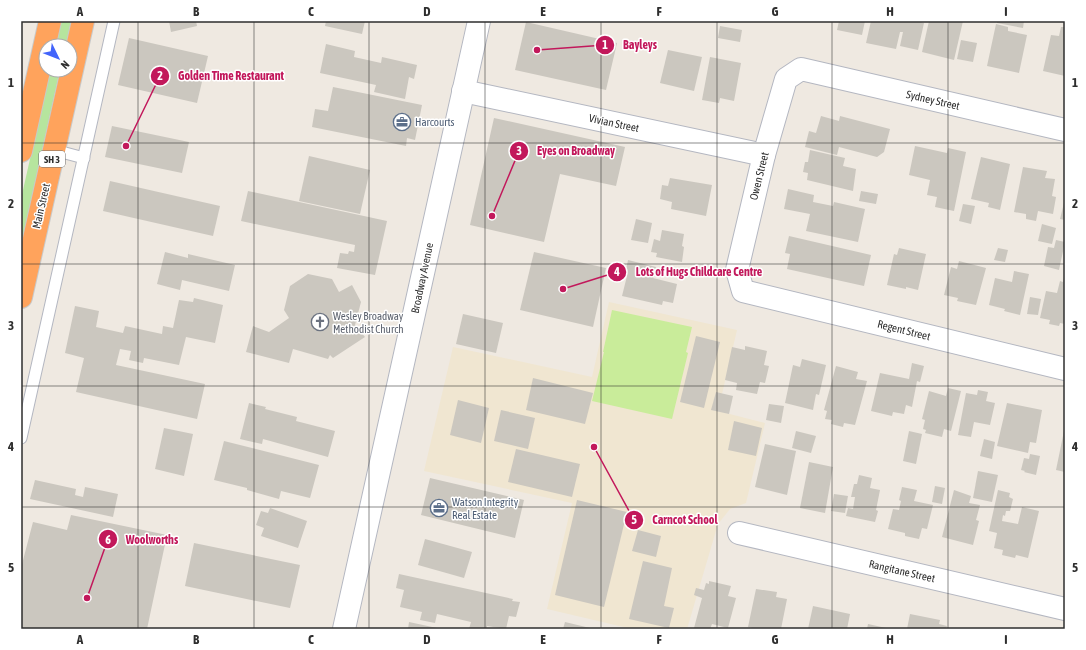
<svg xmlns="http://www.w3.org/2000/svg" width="1086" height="650" font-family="'Asap Condensed',sans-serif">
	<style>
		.education { fill: #f0e6d1 }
		.green { fill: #b6e59e }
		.pitch { fill: #c9ec9a }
		.building { fill: #cbc7bf }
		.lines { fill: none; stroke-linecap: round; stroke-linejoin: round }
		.lane-casing { stroke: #b4b7c1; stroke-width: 13 }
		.street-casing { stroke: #b4b7c1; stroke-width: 24 }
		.highway-casing { stroke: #c9c9c9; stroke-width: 24 }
		.lane { stroke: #fff; stroke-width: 11 }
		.street { stroke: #fff; stroke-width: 22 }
		.highway { stroke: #ffa35c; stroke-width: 22 }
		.grid { fill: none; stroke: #2e2e2e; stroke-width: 1; stroke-opacity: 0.55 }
		.labels { text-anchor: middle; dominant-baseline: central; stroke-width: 3; stroke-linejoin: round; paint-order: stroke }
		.shield { fill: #fff; stroke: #6d6d6d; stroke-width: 1 }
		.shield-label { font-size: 10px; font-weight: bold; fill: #2e2e2e }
		.street-label { font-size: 11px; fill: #2e2e2e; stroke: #fff }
		.service-label { font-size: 11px; fill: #4e5e75; stroke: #fff; text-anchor: start }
		.worship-label { font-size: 11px; fill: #5b616d; stroke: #fff; text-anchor: start }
		.leader { fill: none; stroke: #c2185b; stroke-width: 1.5 }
		.callout-dot { fill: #c2185b; stroke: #fff; stroke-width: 1.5 }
		.mark-label { font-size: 12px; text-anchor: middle; font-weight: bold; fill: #fff }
		.callout-label { font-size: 12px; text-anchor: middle; font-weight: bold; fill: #c2185b; stroke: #fff; stroke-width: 3; stroke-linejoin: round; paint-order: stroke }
		.neatline { fill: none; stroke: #2e2e2e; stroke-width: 1.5 }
		.grid-label { font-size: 13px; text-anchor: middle; font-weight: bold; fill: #2e2e2e }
	</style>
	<rect width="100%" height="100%" fill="#efe9e1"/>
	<!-- education -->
	<path class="education" d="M609,302L737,330L718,411L765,423L746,503L730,509L718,524L687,629H632L547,609L572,503L424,471L453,347L592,377Z"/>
	<!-- green -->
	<g class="green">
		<path d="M61,21H71L66,46H55Z"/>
		<path d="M50,70H60L21,246V199Z"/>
	</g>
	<!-- pitch -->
	<path class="pitch" d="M612,310L692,327L686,352L688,353L672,419L592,401L604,352H603Z"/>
	<!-- building -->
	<g class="building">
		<path d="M169,21H196L197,26L171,32Z"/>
		<path d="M326,21H365L362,34L325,26Z"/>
		<path d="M839,21H865L862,35L837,30Z"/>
		<path d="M871,21H917L924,23L918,50L900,46L903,32H900L896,49L866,43Z"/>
		<path d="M929,21H963L954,60L922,52Z"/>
		<path d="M997,21H1024L1023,28L997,23Z"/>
		<path d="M526,22L617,43L606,90L515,70Z"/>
		<path d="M996,24L1008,27V31L1027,35L1019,73L987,66Z"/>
		<path d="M720,26L742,30L740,42L718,38Z"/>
		<path d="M1061,27H1065V76L1043,71L1051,35L1059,36Z"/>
		<path d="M129,38L208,56L197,103L118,85Z"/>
		<path d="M961,40L977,43L973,62L957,59Z"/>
		<path d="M326,44L355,51L354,57L381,63L382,57L417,65L414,79L409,77L405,99L374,92L376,85L320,73Z"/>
		<path d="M668,50L702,57L694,91L660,83Z"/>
		<path d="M710,57L741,63L734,101L720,98L719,103L702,100Z"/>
		<path d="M333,87L422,105L415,140L407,138L406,146L312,127L315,109L328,111Z"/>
		<path d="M821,116L839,121L840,116L890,129L884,152L877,157L839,147L837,155L805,147L809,131L816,133Z"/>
		<path d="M494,118L625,147L616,186L560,174L544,242L470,225Z"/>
		<path d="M112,126L189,142L182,173L105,157Z"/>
		<path d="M915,146L947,153L948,148L966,152L954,211L935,207L937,197L927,195L930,180L909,175Z"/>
		<path d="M810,150L845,158L843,166L856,169L853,191L807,180L808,173L803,172L805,162H808Z"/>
		<path d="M309,156L370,170L360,214L299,201Z"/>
		<path d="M981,157L1010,164L1000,210L988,207L989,203L971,199Z"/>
		<path d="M1023,167L1047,171L1045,178L1055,179L1052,196L1056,197L1053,214L1038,211L1036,221L1026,219V214L1014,212Z"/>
		<path d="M670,178L712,185L706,216L671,209L672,202L660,199L662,185L668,186Z"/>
		<path d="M110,181L220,206L213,236L103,211Z"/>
		<path d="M788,189L814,195L813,202L833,206L834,202L865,209L858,242L806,231L810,214L784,209Z"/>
		<path d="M248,191L387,221L375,275L337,268L340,253L348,254L349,251L354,252L355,245L241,221Z"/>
		<path d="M861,191L878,194L876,204L859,201Z"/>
		<path d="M1064,203H1065V220L1060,219Z"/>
		<path d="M963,204L975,206L971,224L959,221Z"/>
		<path d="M636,219L652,223L648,243L631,240Z"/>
		<path d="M1042,224L1056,228L1052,244L1038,241Z"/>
		<path d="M662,230L684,234L682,246L684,247L682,262L656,257L657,253L651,252L654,239L660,241Z"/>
		<path d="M789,236L871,255L864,286L787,269L790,254L785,253Z"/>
		<path d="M1056,240L1065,242L1059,270L1044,266L1048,247L1054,248Z"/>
		<path d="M899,248L926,254L918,290L906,287V289L887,285L894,254L897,255Z"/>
		<path d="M998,248L1008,250L1005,262L994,260Z"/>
		<path d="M165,252L188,258V254L235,265L229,291L182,280L180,290L157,284Z"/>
		<path d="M534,252L606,268L593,327L520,310Z"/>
		<path d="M628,260L656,267L653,278L677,284L673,303L663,301L662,305L622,296L627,276L625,275Z"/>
		<path d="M959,261L986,268L976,305L957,301L958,298L944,295L951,267L957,269Z"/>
		<path d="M1014,271L1029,274L1020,315L1004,311L1005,309L989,305L995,278L1012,282Z"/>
		<path d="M308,274L332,279L339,292L352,285L361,302L355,325L365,337L333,358L330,355L328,359L293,349L289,363L246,352L253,326L269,332L289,318L284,310L290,286Z"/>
		<path d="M1064,277L1065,324L1060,323L1059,326L1049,324L1050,320L1040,318L1046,291L1057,293L1060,281L1063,282Z"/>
		<path d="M1030,297L1041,299L1038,315L1027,314Z"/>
		<path d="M194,298L223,305L215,343L186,337L179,365L144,358L143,363L129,360L131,351L120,349L116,365L205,384L197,419L76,392L84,358L65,353L75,306L99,311L96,327L123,333L125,326L162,334L163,326L173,328L179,300L193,302Z"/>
		<path d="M463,314L503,323L496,353L456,344Z"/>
		<path d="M696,336L720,342L704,408L680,402Z"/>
		<path d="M745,346L767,351L764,365L769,366L765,383L760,382L757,394L736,390L737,383L725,380L732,347L745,350Z"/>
		<path d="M802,359L826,365L819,395L816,394L813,410L785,403L793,365L800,367Z"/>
		<path d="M912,363L924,366L920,382L917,381L912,407L906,405L904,414L893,412L892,416L871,411L880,373L909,379Z"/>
		<path d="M836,366L858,372L856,379L867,381L855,425L844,423L843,427L831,424L832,420L825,419L827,411L824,410Z"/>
		<path d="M533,378L593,393L585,424L526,410Z"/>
		<path d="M948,388L961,391L951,431L944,429L942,437L925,433L926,430L923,429L925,420L922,419L929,391L946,396Z"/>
		<path d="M978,390L988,392L986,401L995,403L990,425L974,422L971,437L958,435L966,393L977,395Z"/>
		<path d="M716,392L733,396L729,414L711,410Z"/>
		<path d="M458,400L489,408L481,443L450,435Z"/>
		<path d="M249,403L266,407L265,409L297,417L296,421L335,431L328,457L263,439L262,444L240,439Z"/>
		<path d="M1007,403L1042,410L1036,443L1030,442L1028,453L997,446Z"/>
		<path d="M769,404L784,406L781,423L766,420Z"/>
		<path d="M501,410L535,418L528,449L494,441Z"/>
		<path d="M734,421L762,428L756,456L728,450Z"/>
		<path d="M164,428L193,434L184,476L155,469Z"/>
		<path d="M796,431L816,436L811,453L792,448Z"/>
		<path d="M909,431L922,434L916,464L903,461Z"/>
		<path d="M1064,431H1065V472L1056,470Z"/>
		<path d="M984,439L995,442L992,459L980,456Z"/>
		<path d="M224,441L319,465L310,498L281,491L279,499L247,490V488L214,480Z"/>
		<path d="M765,444L796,451L787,495L755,487Z"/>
		<path d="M516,449L580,464L572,497L508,482Z"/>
		<path d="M1030,454L1040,456L1036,475L1024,472L1025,471L1021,470L1024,458L1029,459Z"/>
		<path d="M809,462L833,467L825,513L800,508Z"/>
		<path d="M978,471L998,475L992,502L973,498Z"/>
		<path d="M859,475L872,478L870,488L880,490L876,510L878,511L875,522L846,516L848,508L853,509L855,497H851L854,484H857Z"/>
		<path d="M430,478L524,500L515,538L421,515Z"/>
		<path d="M35,480L76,489L75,495L83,497L85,487L118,494L113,517L30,499Z"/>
		<path d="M935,486L945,488L942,504L932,502Z"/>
		<path d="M902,487L917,490L914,501L933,505L927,529L922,528L919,539L905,536V533L888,529L893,509L899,510L901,501L899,500Z"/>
		<path d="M954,490L971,496L969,503L980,505L976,520L979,521L973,545L942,537Z"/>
		<path d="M998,490L1010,493L1009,497L1013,499L1010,511H1006L1005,516L1003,515L1002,521L1018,524L1022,507L1039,511L1028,558L1016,555L1015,558L1002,555L1003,550L994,548L997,533L989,531Z"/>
		<path d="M834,494L848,496L845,513L831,511Z"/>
		<path d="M577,500L627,512L604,607L555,595Z"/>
		<path d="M270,508L307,521L298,548L261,536L264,528L256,525L261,511L268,513Z"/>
		<path d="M71,515L167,535L147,629H21V568L33,522L67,530Z"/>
		<path d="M638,530L661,536L656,557L632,551Z"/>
		<path d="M425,539L472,552L464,578L418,565Z"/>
		<path d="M194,543L300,565L290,608L185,586Z"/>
		<path d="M643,561L672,568L664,606L674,608L669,628L629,619Z"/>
		<path d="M399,574L513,599L512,601L520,602L516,617L509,616L506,629L487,626V629H469L471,622L437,614L435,623L420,620L422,612L400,607L404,590L396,588Z"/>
		<path d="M709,581L731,586L728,596L736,598L728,628L712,624L710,629L694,628L702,598L694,595L696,588L704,590L706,583L709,584Z"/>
		<path d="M756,589L777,592L776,597L787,599L781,629H757L748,627Z"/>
		<path d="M813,606L850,614L847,629H808Z"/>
		<path d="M910,614L940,620L939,624L947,626L946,629H907Z"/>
		<path d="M409,622L437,628V629H408Z"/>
		<path d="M565,622L590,628V629H563Z"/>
		<path d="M868,624L886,628V629H867Z"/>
	</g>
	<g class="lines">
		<defs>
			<g id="lane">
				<path d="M54,150L84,158"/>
				<path d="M21,438L114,21"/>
			</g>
			<g id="street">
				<path d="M463,91L764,155"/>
				<path d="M1065,130L801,69L786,79L764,155L737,270L743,291L1065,369"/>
				<path d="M739,533L1065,609"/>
				<path d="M344,629L479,21"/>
			</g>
			<g id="highway">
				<path d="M21,151L50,21"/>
				<path d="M21,297L83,21"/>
			</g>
		</defs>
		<!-- lane casing -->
		<use href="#lane" class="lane-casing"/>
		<!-- street casing -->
		<use href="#street" class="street-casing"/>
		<!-- highway casing -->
		<use href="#highway" class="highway-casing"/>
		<!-- lane -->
		<use href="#lane" class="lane"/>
		<!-- street -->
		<use href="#street" class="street"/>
		<!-- highway -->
		<use href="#highway" class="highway"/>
	</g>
	<!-- grid -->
	<path class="grid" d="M138,21V629M254,21V629M369,21V629M485,21V629M601,21V629M717,21V629M832,21V629M948,21V629M21,143H1065M21,264H1065M21,386H1065M21,507H1065"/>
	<!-- icons -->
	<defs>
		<symbol id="office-ring" viewBox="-11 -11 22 22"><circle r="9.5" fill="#fff" stroke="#5c6f8a" stroke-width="1.5"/><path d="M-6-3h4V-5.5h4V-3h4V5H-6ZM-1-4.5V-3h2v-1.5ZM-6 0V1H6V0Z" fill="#5c6f8a"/></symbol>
		<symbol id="church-ring" viewBox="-11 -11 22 22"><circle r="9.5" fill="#fff" stroke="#6b7280" stroke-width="1.5"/><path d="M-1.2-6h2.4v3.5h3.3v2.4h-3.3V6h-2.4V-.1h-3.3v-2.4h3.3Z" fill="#6b7280"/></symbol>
	</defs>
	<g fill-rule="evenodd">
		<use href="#office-ring" x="392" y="112" width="20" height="20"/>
		<use href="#church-ring" x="310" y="312" width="20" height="20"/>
		<use href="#office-ring" x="429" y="498" width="20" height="20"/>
	</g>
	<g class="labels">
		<!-- shield labels -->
		<rect class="shield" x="39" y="151" width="26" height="16" rx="3"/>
		<g class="shield-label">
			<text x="52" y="159">SH 3</text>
		</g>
		<!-- street labels -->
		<g class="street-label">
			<text transform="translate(933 100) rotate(13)">Sydney Street</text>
			<text transform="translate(614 123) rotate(12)">Vivian Street</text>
			<text transform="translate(759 176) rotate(-76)">Owen Street</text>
			<text transform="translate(41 206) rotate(-77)">Main Street</text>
			<text transform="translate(422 278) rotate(-78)">Broadway Avenue</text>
			<text transform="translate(904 330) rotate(14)">Regent Street</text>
			<text transform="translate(902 571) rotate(13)">Rangitane Street</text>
		</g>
		<!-- service labels -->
		<g class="service-label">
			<text x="415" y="122">Harcourts</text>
			<text x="452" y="502">Watson Integrity<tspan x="452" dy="13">Real Estate</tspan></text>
		</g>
		<!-- worship labels -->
		<g class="worship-label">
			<text x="333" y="316">Wesley Broadway<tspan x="333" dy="13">Methodist Church</tspan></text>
		</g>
	</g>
	<!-- callouts -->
	<path class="leader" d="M537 50L605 45M126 146L160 76M492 216L519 151M563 289L617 272M594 447L634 520M87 598L108 539"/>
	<g class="callout-dot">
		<circle cx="537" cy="50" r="4"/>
		<circle cx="126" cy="146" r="4"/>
		<circle cx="492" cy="216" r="4"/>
		<circle cx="563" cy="289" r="4"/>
		<circle cx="594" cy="447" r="4"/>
		<circle cx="87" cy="598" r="4"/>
		<circle cx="605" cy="45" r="10"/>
		<circle cx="160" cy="76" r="10"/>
		<circle cx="519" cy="151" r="10"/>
		<circle cx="617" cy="272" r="10"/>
		<circle cx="634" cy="520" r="10"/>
		<circle cx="108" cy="539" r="10"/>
	</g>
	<g class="mark-label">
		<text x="605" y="49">1</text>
		<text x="160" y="80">2</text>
		<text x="519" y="155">3</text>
		<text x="617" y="276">4</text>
		<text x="634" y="524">5</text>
		<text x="108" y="544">6</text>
	</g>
	<g class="callout-label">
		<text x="640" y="49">Bayleys</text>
		<text x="231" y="80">Golden Time Restaurant</text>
		<text x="576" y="155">Eyes on Broadway</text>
		<text x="699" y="276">Lots of Hugs Childcare Centre</text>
		<text x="685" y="524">Carncot School</text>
		<text x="152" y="544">Woolworths</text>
	</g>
	<!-- border -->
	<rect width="1086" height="650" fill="none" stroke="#ffffff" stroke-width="44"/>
	<!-- north arrow -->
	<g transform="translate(58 58) rotate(133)"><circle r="19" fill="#ffffff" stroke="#ababab"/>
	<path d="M0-3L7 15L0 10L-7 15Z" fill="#4264fb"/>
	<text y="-6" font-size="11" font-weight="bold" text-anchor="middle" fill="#2e2e2e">N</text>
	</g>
	<rect x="22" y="22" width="1042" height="606" class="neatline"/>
	<g class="grid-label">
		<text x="80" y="16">A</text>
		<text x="196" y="16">B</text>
		<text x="311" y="16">C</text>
		<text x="427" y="16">D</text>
		<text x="543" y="16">E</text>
		<text x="659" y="16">F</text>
		<text x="775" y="16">G</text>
		<text x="890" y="16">H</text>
		<text x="1006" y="16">I</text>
		<text x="11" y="87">1</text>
		<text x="1075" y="87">1</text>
		<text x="11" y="208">2</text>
		<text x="1075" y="208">2</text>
		<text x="11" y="330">3</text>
		<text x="1075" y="330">3</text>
		<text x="11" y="451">4</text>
		<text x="1075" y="451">4</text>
		<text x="11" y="572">5</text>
		<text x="1075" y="572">5</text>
		<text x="80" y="644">A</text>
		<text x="196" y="644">B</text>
		<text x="311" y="644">C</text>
		<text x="427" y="644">D</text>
		<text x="543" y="644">E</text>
		<text x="659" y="644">F</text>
		<text x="775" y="644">G</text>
		<text x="890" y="644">H</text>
		<text x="1006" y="644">I</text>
	</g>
</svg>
